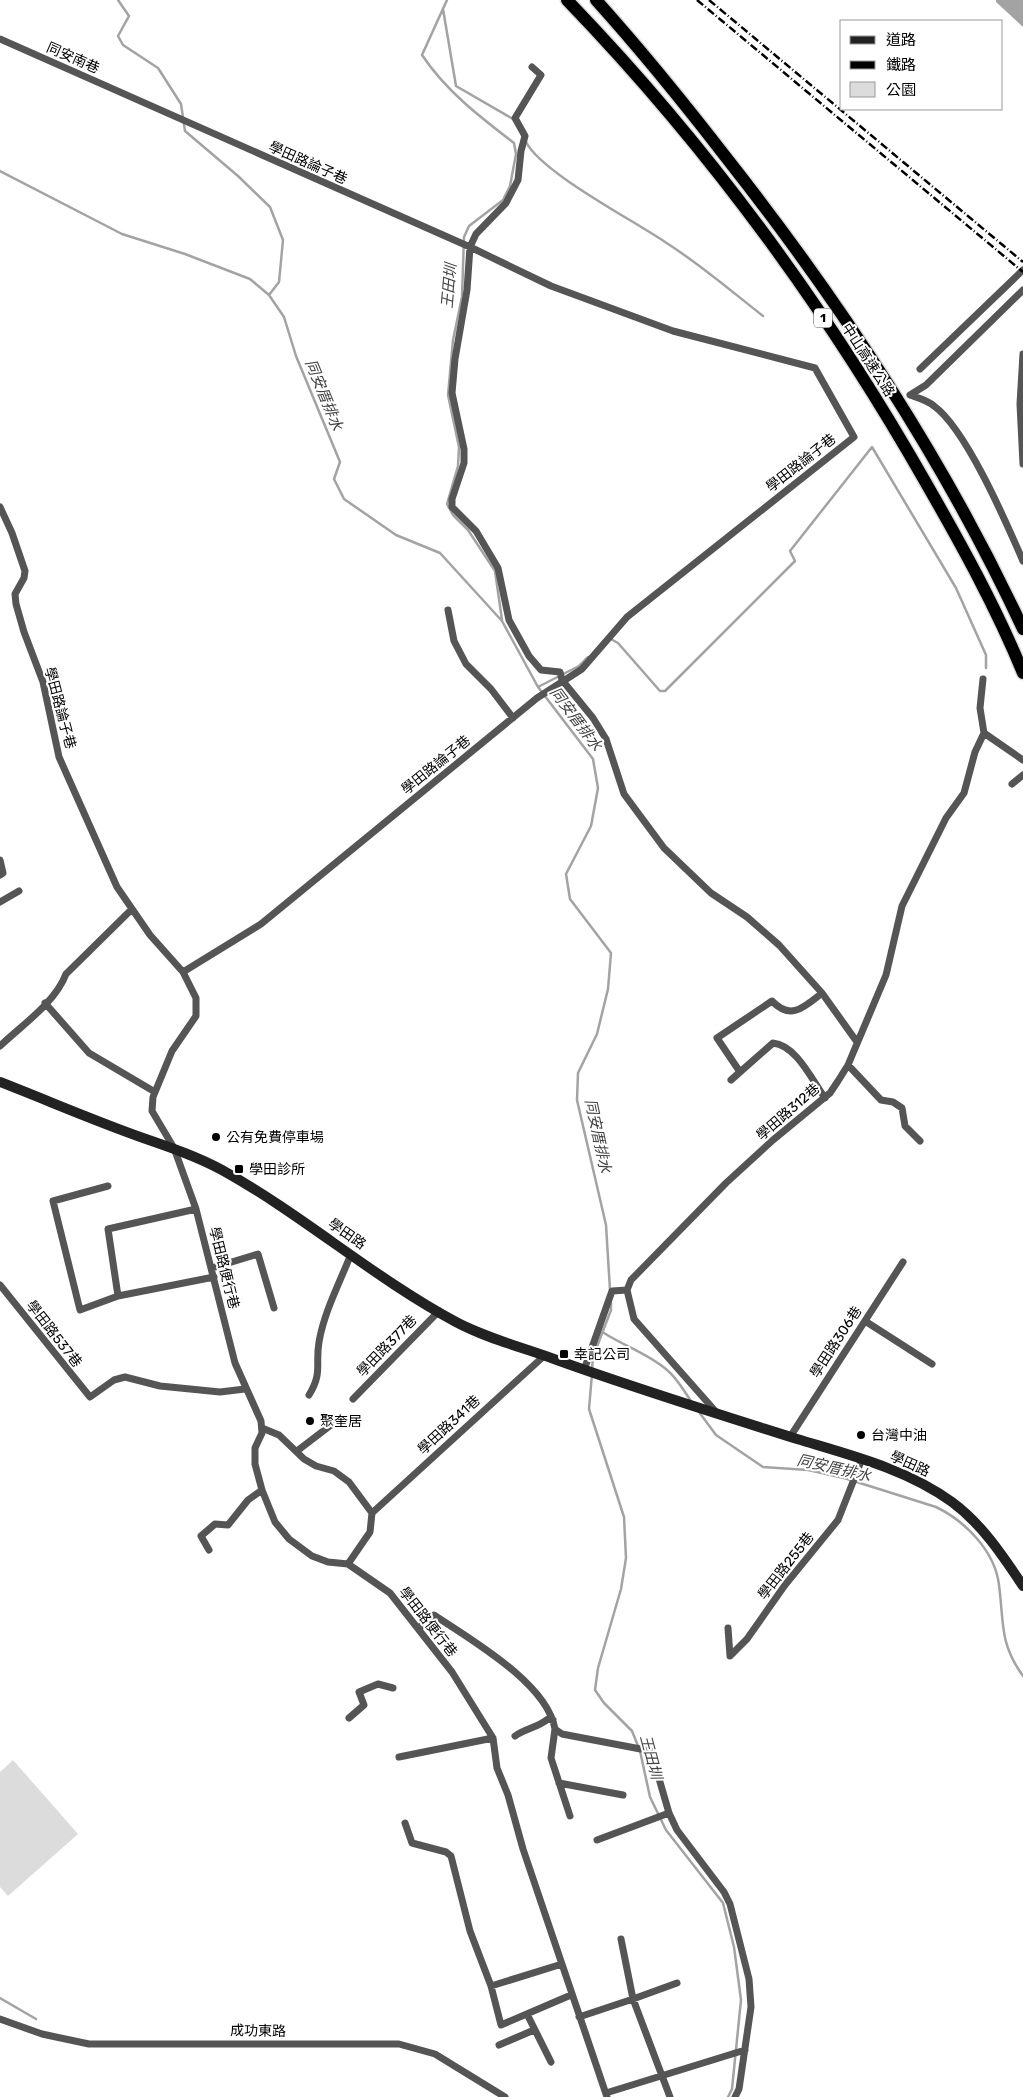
<svg xmlns="http://www.w3.org/2000/svg" width="1023" height="2097" font-family="Rubik,'Noto Sans TC',sans-serif">
	<rect width="100%" height="100%" fill="#fff"/>
	<!-- green -->
	<path fill="#dcdcdc" d="M 13,1760 L 78,1834 L 8,1896 L 0,1887 L 0,1772 Z"/>
	<!-- water -->
	<path fill="#a3a3a3" d="M 996,0 L 1023,0 L 1023,27 L 996,2 Z"/>
	<g fill="none" stroke-linecap="round" stroke-linejoin="round">
		<!-- stream -->
		<path stroke="#a3a3a3" stroke-width="2.5" d="M 118,0 L 129,16 L 118,36 L 123,45 L 158,68 L 181,104 L 185,131 L 238,176 L 270,207 L 283,240 L 279,282 L 269,295
			M 447,0 L 422,55 C 446,91 480,117 514,143 L 516,154 L 510,186 L 503,200 L 469,226 L 464,237 L 462,297 L 453,340 L 448,395 L 459,447 L 458,466 L 447,504 L 453,515 L 468,530 L 495,571 L 502,620
			M 443,9 L 456,86 L 513,119
			M 526,142 C 542,173 633,220 665,242 C 700,264 731,291 763,316
			M 0,171 L 122,234 L 185,254 L 250,279 L 269,295 L 284,317 L 296,356 L 340,462 L 334,479 L 344,499 L 396,535 L 440,553 L 502,621 L 538,687 L 593,759 L 598,788 L 591,826 L 566,874 L 570,899 L 611,953 L 608,989 L 597,1034 L 578,1073 L 577,1100 L 606,1225 L 610,1290
			M 609,638 L 618,643 L 660,691 L 665,691 L 795,561 L 790,551 L 872,447 L 956,588 L 986,655 L 986,668
			M 538,687 L 579,666 L 588,657
			M 604,1333 C 624,1346 649,1354 667,1370 C 677,1378 684,1391 691,1401
			M 592,1369 L 593,1357 L 611,1310 L 611,1303
			M 592,1374 L 589,1409 L 624,1517 L 626,1558 L 621,1589 L 598,1668 L 595,1690 L 604,1703 L 632,1731 L 638,1746
			M 699,1412 L 716,1435 L 763,1467 L 808,1470 L 844,1478 L 936,1507 C 965,1521 995,1551 999,1585 C 1004,1622 999,1643 1023,1676
			M 640,1751 L 650,1797 L 666,1830 L 723,1903 L 734,1947 L 741,2000 L 732,2089 L 728,2097
			M 0,1998 L 36,2019"/>
		<!-- highway casing -->
		<g stroke="#dbdbdb" stroke-width="15">
			<path id="highway" d="M 567,0 C 706,144 827,309 926,483 C 961,544 996,607 1023,673
				M 596,0 C 641,50 684,103 725,156 C 841,303 944,459 1023,629"/>
		</g>
		<!-- street -->
		<path stroke="#555" stroke-width="7" d="M 0,39 L 470,247 L 551,286 L 673,331 L 815,368 L 854,437 L 627,617 L 582,669 L 537,698 L 261,924 L 183,972
			M 532,67 L 541,75 L 515,118 L 525,136 L 521,151 L 518,180 L 506,203 L 476,234 L 470,247 L 467,290 L 455,359 L 452,393 L 464,449 L 464,463 L 452,499 L 452,507 L 476,531 L 498,568 L 509,620 L 529,656 L 541,670 L 560,672 L 562,680 L 593,718 L 606,739 L 624,794 L 664,848 L 711,893 L 747,917 L 779,945 L 822,993
			M 1023,354 L 1020,404 L 1023,464
			M 920,369 L 1023,270
			M 910,395 C 918,398 927,400 934,406 C 966,429 1006,522 1023,561
			M 910,395 L 926,385 L 1023,290
			M 0,507 L 12,533 L 25,571 L 24,578 L 15,594 L 16,604 L 24,632 L 43,682 L 59,757 L 117,887 L 150,935 L 183,972 L 196,998 L 196,1016 L 172,1051 L 153,1097 L 152,1111 L 174,1148 L 196,1209 L 235,1363 L 261,1421 L 262,1433 L 255,1448 L 255,1464 L 262,1490 L 275,1522 L 289,1539 L 312,1556 L 328,1562 L 348,1564 L 390,1593 L 452,1672 L 493,1738 L 497,1768 L 508,1795 L 523,1849 L 607,2097
			M 448,610 L 454,641 L 466,664 L 491,689 L 513,718
			M 983,679 L 980,708 L 984,733
			M 1012,784 L 1023,775
			M 0,860 L 3,873 L 0,875
			M 0,902 L 19,891
			M 45,1003 L 89,1053 L 155,1092
			M 0,1046 C 22,1025 55,1003 66,974 L 132,909
			M 848,1065 L 881,1100 L 893,1102 L 902,1108 L 905,1126 L 920,1141
			M 740,1072 L 717,1038 L 772,1001 C 791,1021 804,1007 822,993 L 857,1042
			M 731,1080 L 773,1043 C 796,1045 812,1080 825,1098
			M 108,1186 L 53,1201 L 80,1310 L 118,1296 L 214,1277
			M 212,1268 L 258,1254 L 274,1308
			M 0,1285 L 90,1397 L 114,1380 L 125,1377 L 160,1386 L 220,1392 L 245,1389
			M 118,1296 L 108,1229 L 196,1209
			M 865,1321 L 932,1364
			M 584,1370 L 612,1291 L 627,1290
			M 309,1395 C 323,1372 315,1365 319,1342 C 324,1312 340,1282 351,1254
			M 353,1399 L 439,1311
			M 717,1413 L 634,1319 L 627,1290 L 631,1280 L 726,1183 L 773,1140 L 830,1093 L 838,1081 L 848,1065 L 886,975 L 902,906 L 946,818 L 964,793 L 975,752 L 984,733 L 1023,760
			M 262,1428 L 279,1435 L 304,1459 L 316,1466 L 334,1471 L 349,1482 L 372,1513
			M 790,1437 L 903,1262
			M 297,1451 L 331,1425
			M 209,1550 L 201,1536 L 215,1524 L 228,1525 L 248,1500 L 262,1490
			M 348,1564 L 370,1532 L 372,1513 L 544,1356
			M 419,1628 L 434,1615 C 471,1640 547,1683 555,1729 L 562,1734 L 651,1751 L 669,1813 L 677,1830 L 724,1892 L 730,1904 L 749,1979 L 751,2007 L 739,2089 L 735,2097
			M 728,1628 L 730,1656 L 747,1639 L 785,1585 L 838,1520 L 862,1459
			M 349,1718 L 364,1705 L 359,1692 L 378,1684 L 393,1688
			M 555,1729 L 551,1758 L 570,1816
			M 515,1736 C 526,1728 537,1728 548,1719 L 553,1720
			M 399,1757 L 493,1738
			M 559,1783 L 623,1795
			M 405,1823 L 412,1843 L 446,1852 L 451,1856 L 470,1931 L 491,1986 L 562,1964
			M 597,1840 L 669,1813
			M 621,1939 L 633,1999 L 677,1983
			M 491,1986 L 501,2025 L 571,1995
			M 527,2014 L 551,2062
			M 579,2017 L 633,1999 L 670,2097
			M 0,2019 L 42,2034 L 89,2044 L 399,2044 L 435,2054 L 505,2097
			M 499,2045 L 534,2030
			M 606,2093 L 745,2050"/>
		<!-- secondary -->
		<path stroke="#222" stroke-width="10" d="M 0,1082 C 49,1101 97,1122 146,1139 C 172,1148 198,1157 222,1170 C 303,1215 374,1278 456,1322 C 486,1338 521,1347 554,1359 C 634,1388 715,1413 797,1439 C 850,1455 907,1469 952,1502 C 982,1524 1003,1556 1023,1586"/>
		<!-- highway -->
		<use href="#highway" stroke="#000" stroke-width="12"/>
		<!-- rail -->
		<path stroke="#000" stroke-width="2.5" stroke-dasharray="8 2.5 1 2.5" stroke-linecap="butt" d="M 697,0 L 1023,272
			M 709,0 L 1023,262"/>
	</g>
	<!-- markers -->
	<g fill="#000" stroke="#fff" stroke-width="2">
		<circle cx="216" cy="1137" r="5"/>
		<rect x="234" y="1164" width="10" height="10" rx="2.5"/>
		<rect x="559" y="1349" width="10" height="10" rx="2.5"/>
		<circle cx="310" cy="1421" r="5"/>
		<circle cx="861" cy="1435" r="5"/>
	</g>
	<g text-anchor="middle" dominant-baseline="central" stroke-width="4" stroke-linejoin="round" paint-order="stroke">
		<!-- shield labels -->
		<rect fill="#fff" stroke="#4c4c4c" stroke-width="1" x="814" y="308.5" width="18" height="19" rx="4"/>
		<g font-size="12" font-weight="bold" fill="#000">
			<text x="823" y="318">1</text>
		</g>
		<!-- street labels -->
		<g font-size="14" fill="#000" stroke="#fff">
			<text transform="translate(73 58) rotate(24)">同安南巷</text>
			<text transform="translate(308 163) rotate(24)">學田路論子巷</text>
			<text transform="translate(868 360) rotate(57)">中山高速公路</text>
			<text transform="translate(801 463) rotate(-38)">學田路論子巷</text>
			<text transform="translate(60 708) rotate(75)">學田路論子巷</text>
			<text transform="translate(436 765) rotate(-39)">學田路論子巷</text>
			<text transform="translate(788 1112) rotate(-41)">學田路312巷</text>
			<text transform="translate(347 1234) rotate(35)">學田路</text>
			<text transform="translate(224 1268) rotate(76)">學田路便行巷</text>
			<text transform="translate(54 1334) rotate(52)">學田路537巷</text>
			<text transform="translate(836 1342) rotate(-57)">學田路306巷</text>
			<text transform="translate(387 1346) rotate(-46)">學田路377巷</text>
			<text transform="translate(449 1425) rotate(-43)">學田路341巷</text>
			<text transform="translate(910 1464) rotate(24)">學田路</text>
			<text transform="translate(786 1566) rotate(-52)">學田路255巷</text>
			<text transform="translate(428 1622) rotate(52)">學田路便行巷</text>
			<text transform="translate(258 2031) rotate(1)">成功東路</text>
		</g>
		<!-- poi labels -->
		<g font-size="14" fill="#000" stroke="#fff" text-anchor="start">
			<text x="226" y="1137">公有免費停車場</text>
			<text x="249" y="1169">學田診所</text>
			<text x="574" y="1354">幸記公司</text>
			<text x="320" y="1421">聚奎居</text>
			<text x="871" y="1435">台灣中油</text>
		</g>
		<!-- water labels -->
		<g font-size="15" font-style="italic" fill="#444" stroke="#fff">
			<text transform="translate(449 286) rotate(-85)">王田圳</text>
			<text transform="translate(324 395) rotate(68)">同安厝排水</text>
			<text transform="translate(576 719) rotate(53)">同安厝排水</text>
			<text transform="translate(598 1136) rotate(78)">同安厝排水</text>
			<text transform="translate(834 1468) rotate(13)">同安厝排水</text>
			<text transform="translate(651 1757) rotate(75)">王田圳</text>
		</g>
	</g>
	<!-- legend -->
	<rect x="840" y="20" width="162" height="90" fill="#ffffff" stroke="#999999"/>
	<rect x="850" y="36" width="25" height="8" fill="#222222" stroke="#999999"/>
	<text x="886" y="45" font-size="15" fill="#000000">道路</text>
	<rect x="850" y="61" width="25" height="8" fill="#000000" stroke="#999999"/>
	<text x="886" y="70" font-size="15" fill="#000000">鐵路</text>
	<rect x="850" y="82" width="25" height="15" fill="#dcdcdc" stroke="#999999"/>
	<text x="886" y="95" font-size="15" fill="#000000">公園</text>
</svg>
